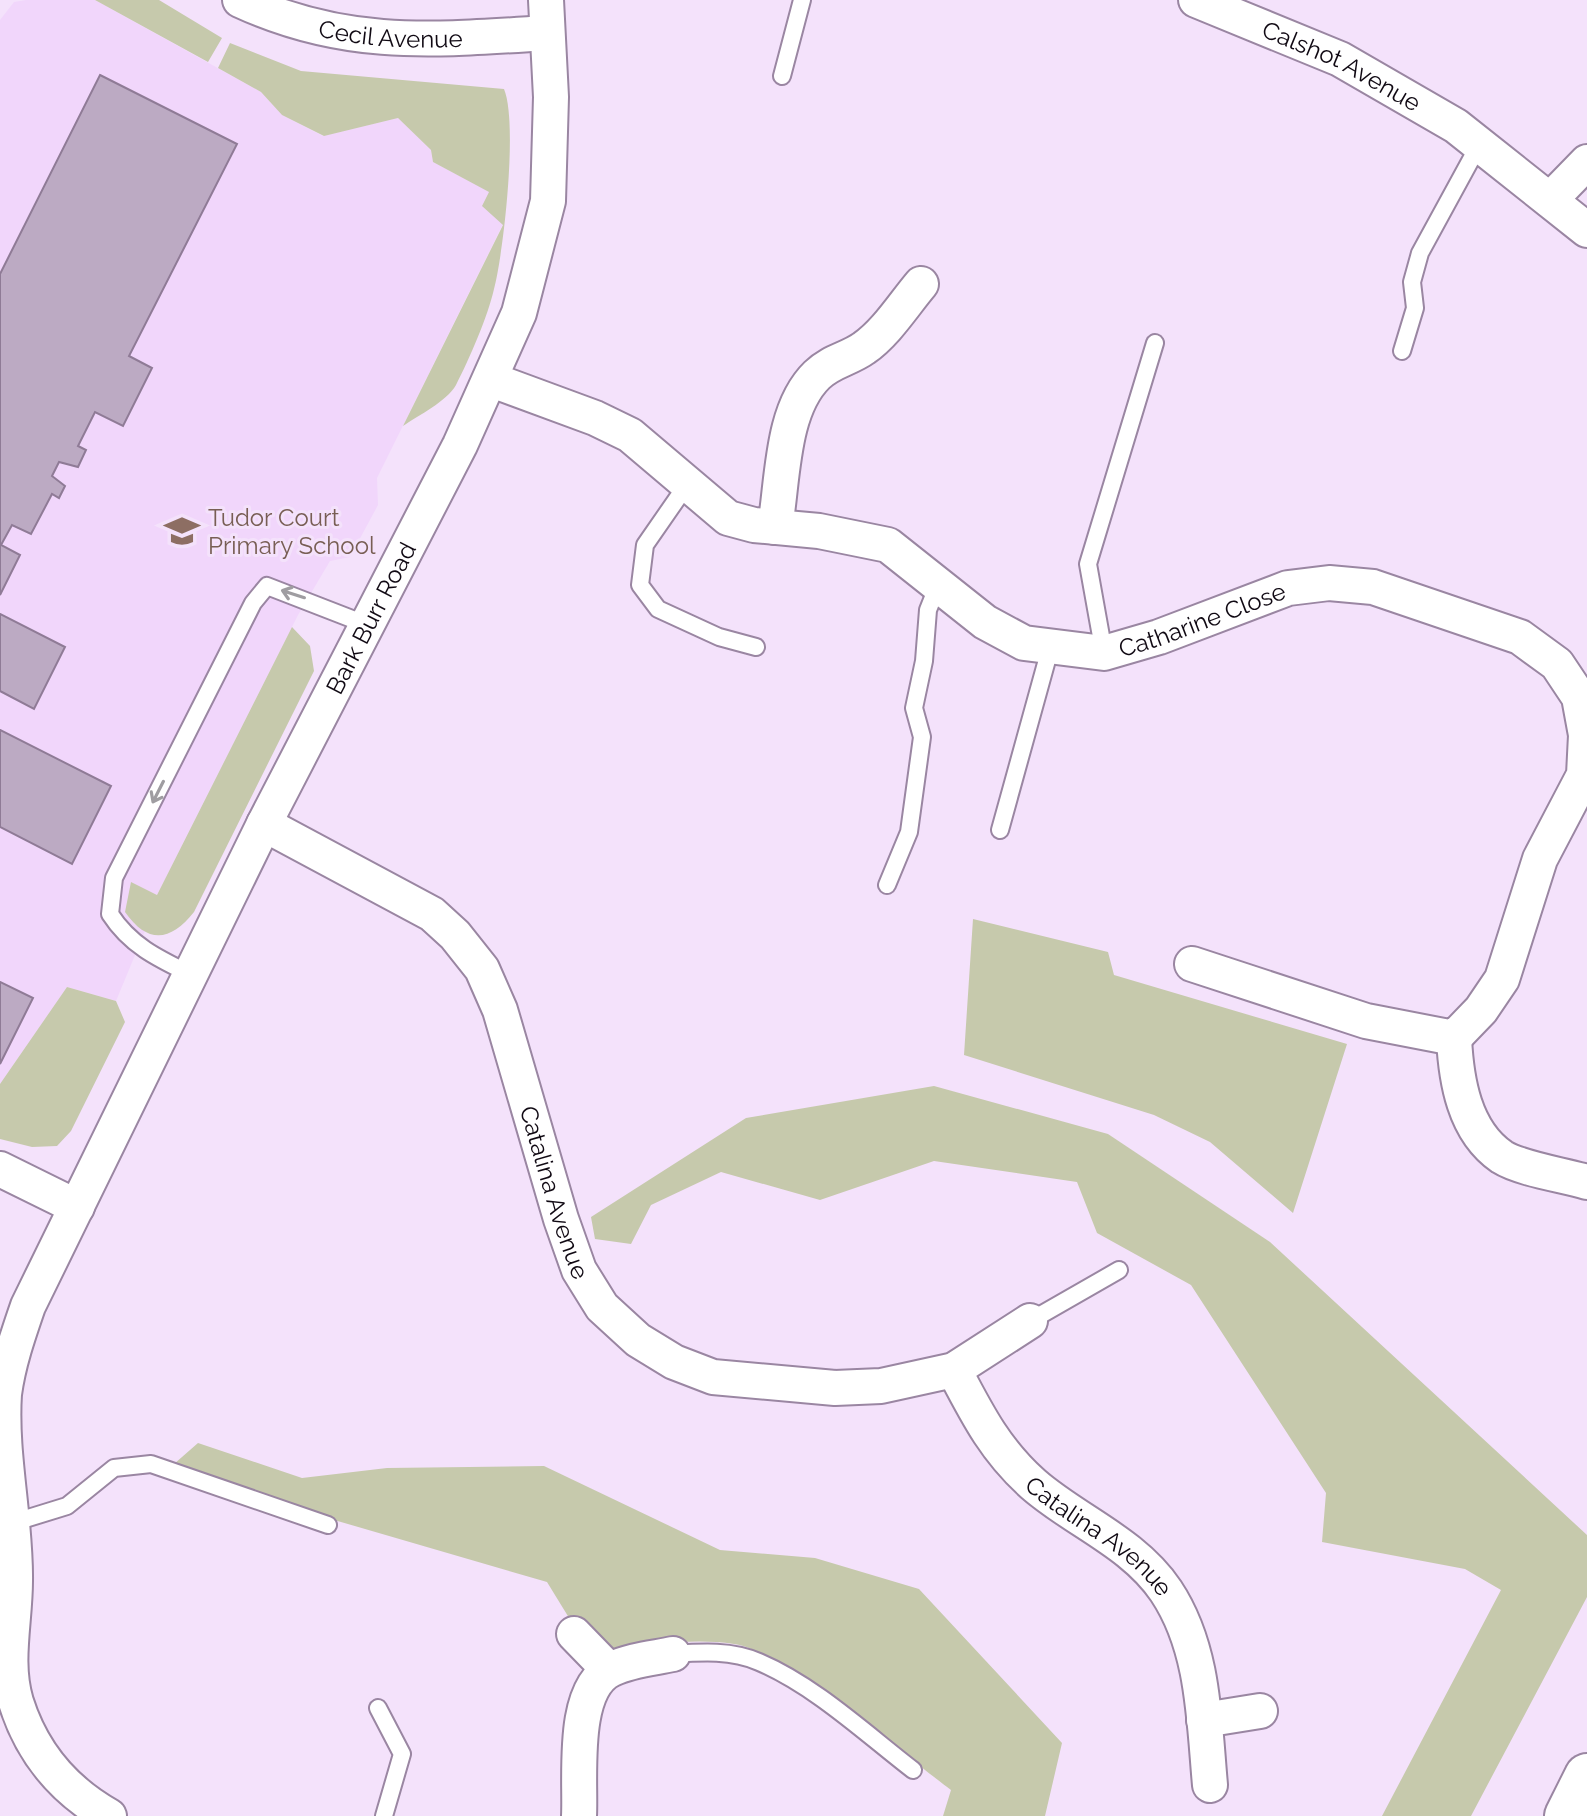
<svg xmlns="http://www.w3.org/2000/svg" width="1587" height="1816" font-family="Raleway,sans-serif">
	<rect width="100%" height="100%" fill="#f4e2fb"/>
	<!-- built -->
	<path fill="#f1d6fb" d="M 26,0 L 95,0 L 261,92 L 282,115 L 323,136 L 398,118 L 431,150 L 433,162 L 490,192 L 503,224 L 377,478 L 378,505 L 350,557 L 330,561 L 298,615 L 157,895 L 131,883 L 134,924 L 145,931 L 116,1001 L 67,987 L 0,1084 L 0,20 L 14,2 Z"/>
	<!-- green -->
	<path fill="#c6c9ac" d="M 95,0 L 159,0 L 222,38 L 208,62 Z
		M 230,43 L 301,71 L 504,89 C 518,122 504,251 494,289 C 488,316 469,360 456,385 C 446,402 419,415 403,426 L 503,225 L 482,206 L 489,192 L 433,162 L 431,150 L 398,118 L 324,136 L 282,115 L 261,92 L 218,68 Z
		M 292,627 L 310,646 L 314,671 L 194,912 C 171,941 148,945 125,912 L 131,882 L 157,895 Z
		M 973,919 L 1108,952 L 1114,975 L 1347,1044 L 1293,1213 L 1210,1142 L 1154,1115 L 964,1055 Z
		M 67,987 L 116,1001 L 125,1022 L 71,1131 L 57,1146 L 32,1147 L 0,1139 L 0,1084 Z
		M 934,1086 L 1108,1134 L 1270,1242 L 1587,1535 L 1587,1597 L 1471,1816 L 1382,1816 L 1501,1590 L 1465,1569 L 1322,1542 L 1326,1493 L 1191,1285 L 1097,1233 L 1077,1182 L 934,1161 L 820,1200 L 721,1172 L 651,1205 L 631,1244 L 595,1239 L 591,1217 L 746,1118 Z
		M 198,1443 L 302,1478 L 387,1468 L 544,1466 L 720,1550 L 815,1558 L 919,1589 L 1062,1743 L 1045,1816 L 943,1816 L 951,1790 C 905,1756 783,1650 734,1644 C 693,1638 653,1644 613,1652 L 574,1626 L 547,1582 L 166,1471 Z"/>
	<!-- building -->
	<path fill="#bcaac3" stroke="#8f7b96" stroke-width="2" d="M 100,75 L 237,144 L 129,356 L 152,368 L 123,426 L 95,412 L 78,446 L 86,450 L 78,467 L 59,462 L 52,476 L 65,486 L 59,498 L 52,494 L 31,534 L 12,525 L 1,545 L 20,555 L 0,595 L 0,274 Z
		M 0,614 L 65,647 L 34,709 L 0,691 Z
		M 0,730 L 111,786 L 72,864 L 0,827 Z
		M 0,982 L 33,998 L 0,1064 Z"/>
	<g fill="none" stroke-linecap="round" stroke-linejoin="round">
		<!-- service casing -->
		<g stroke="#9a86a2" stroke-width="20">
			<path id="service" d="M 782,76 L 802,0
				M 1402,351 L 1415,308 L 1412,282 L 1420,253 L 1480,143
				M 688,483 L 645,545 L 640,585 L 658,609 L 719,637 L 756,647
				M 1104,653 L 1088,564 L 1155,343
				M 1000,830 L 1050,649
				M 887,885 L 909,832 L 922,737 L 914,708 L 924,661 L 928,610 L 938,585
				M 190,974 C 157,958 130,945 110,914 L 114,878 L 253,603 L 267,586 L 365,624
				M 1030,1321 L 1119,1270
				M 12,1523 L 67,1506 L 114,1468 L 151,1464 L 328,1525
				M 673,1654 C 702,1652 732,1650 759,1662 C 815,1686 865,1733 913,1770
				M 378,1708 L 402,1754 L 384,1816"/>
		</g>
		<!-- minor casing -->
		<g stroke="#9a86a2" stroke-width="38">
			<g id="minor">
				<path id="s1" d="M 240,0 C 346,49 434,40 547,33"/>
				<path id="s2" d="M 1196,0 L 1340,59 L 1456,126 L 1587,230"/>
				<path d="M 1550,200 L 1587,162"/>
				<path id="s3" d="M 492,380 L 595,418 L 630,435 L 728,518 L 754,525 L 819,531 L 888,545 L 985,622 L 1024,643 L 1104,653 L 1159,637 L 1288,588 L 1329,583 L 1373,587 L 1520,637 L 1557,664 L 1579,697 L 1586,735 L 1584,775 L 1540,859 L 1502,979 L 1481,1010 L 1454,1038 L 1366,1021 L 1192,964"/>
				<path d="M 775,527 C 783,480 781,410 817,375 C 831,361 849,359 864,348 C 886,333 904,304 921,284"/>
				<path id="s4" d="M 264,824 L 432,914 L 455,935 L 482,969 L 500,1010 L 561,1219 L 579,1270 L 602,1307 L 638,1340 L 674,1362 L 713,1377 L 835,1388 L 881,1386 L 954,1370 L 1030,1321"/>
				<path d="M 1454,1038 C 1456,1080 1464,1131 1502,1157 C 1521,1169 1564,1175 1587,1182"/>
				<path d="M 0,1169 L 77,1207"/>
				<path id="s5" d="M 954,1370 C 977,1414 995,1450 1033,1484 C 1075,1521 1133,1542 1166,1591 C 1204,1648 1204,1719 1210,1785"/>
				<path d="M 574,1634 L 609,1670"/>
				<path d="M 1204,1720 L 1260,1711"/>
				<path id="s6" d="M 109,1816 C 63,1790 32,1753 16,1702 C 4,1662 15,1622 15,1581 C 16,1519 0,1456 4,1394 C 8,1364 18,1335 28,1306 L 264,824 L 460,445 L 519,313 L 548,201 L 551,97 L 546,0"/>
				<path d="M 579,1816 C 581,1779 570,1688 612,1669 C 630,1660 654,1658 673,1654"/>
			</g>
		</g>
		<!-- primary casing -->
		<g stroke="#9a86a2" stroke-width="48">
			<path id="primary" d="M 1567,1816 L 1587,1776"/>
		</g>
		<!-- service -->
		<use href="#service" stroke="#fff" stroke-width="16"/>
		<!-- minor -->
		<use href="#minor" stroke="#fff" stroke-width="34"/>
		<!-- primary -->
		<use href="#primary" stroke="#fff" stroke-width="44"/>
	</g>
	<!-- one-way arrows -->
	<defs><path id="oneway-shaft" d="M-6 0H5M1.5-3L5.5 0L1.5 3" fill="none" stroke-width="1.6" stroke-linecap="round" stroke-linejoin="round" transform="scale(2)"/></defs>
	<g stroke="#9f9da1">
		<use href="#oneway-shaft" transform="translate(293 594) rotate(-162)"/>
		<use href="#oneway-shaft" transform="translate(158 792) rotate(117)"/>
	</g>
	<!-- icons -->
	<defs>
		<g id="school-bare" transform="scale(2.76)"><path d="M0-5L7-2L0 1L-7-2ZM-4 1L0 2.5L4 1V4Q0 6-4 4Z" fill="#8d6e63" stroke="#f4e2fb" stroke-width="2.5" paint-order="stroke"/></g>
	</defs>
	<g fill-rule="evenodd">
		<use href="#school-bare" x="182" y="531"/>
	</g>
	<g text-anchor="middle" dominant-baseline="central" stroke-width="6" stroke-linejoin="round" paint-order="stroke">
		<!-- street labels -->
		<g font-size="24" fill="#100913" stroke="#f4e2fb">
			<text stroke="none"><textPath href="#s1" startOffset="156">Cecil Avenue</textPath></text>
			<text stroke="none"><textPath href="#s2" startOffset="160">Calshot Avenue</textPath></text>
			<text stroke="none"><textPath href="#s6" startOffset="1320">Bark Burr Road</textPath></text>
			<text stroke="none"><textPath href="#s3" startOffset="792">Catharine Close</textPath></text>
			<text stroke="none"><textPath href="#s4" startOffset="500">Catalina Avenue</textPath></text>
			<text stroke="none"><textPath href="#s5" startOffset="224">Catalina Avenue</textPath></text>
		</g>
		<!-- education labels -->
		<g font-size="24" fill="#785e54" stroke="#f4e2fb" text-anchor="start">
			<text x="208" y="517">Tudor Court<tspan x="208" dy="28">Primary School</tspan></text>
		</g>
	</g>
</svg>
